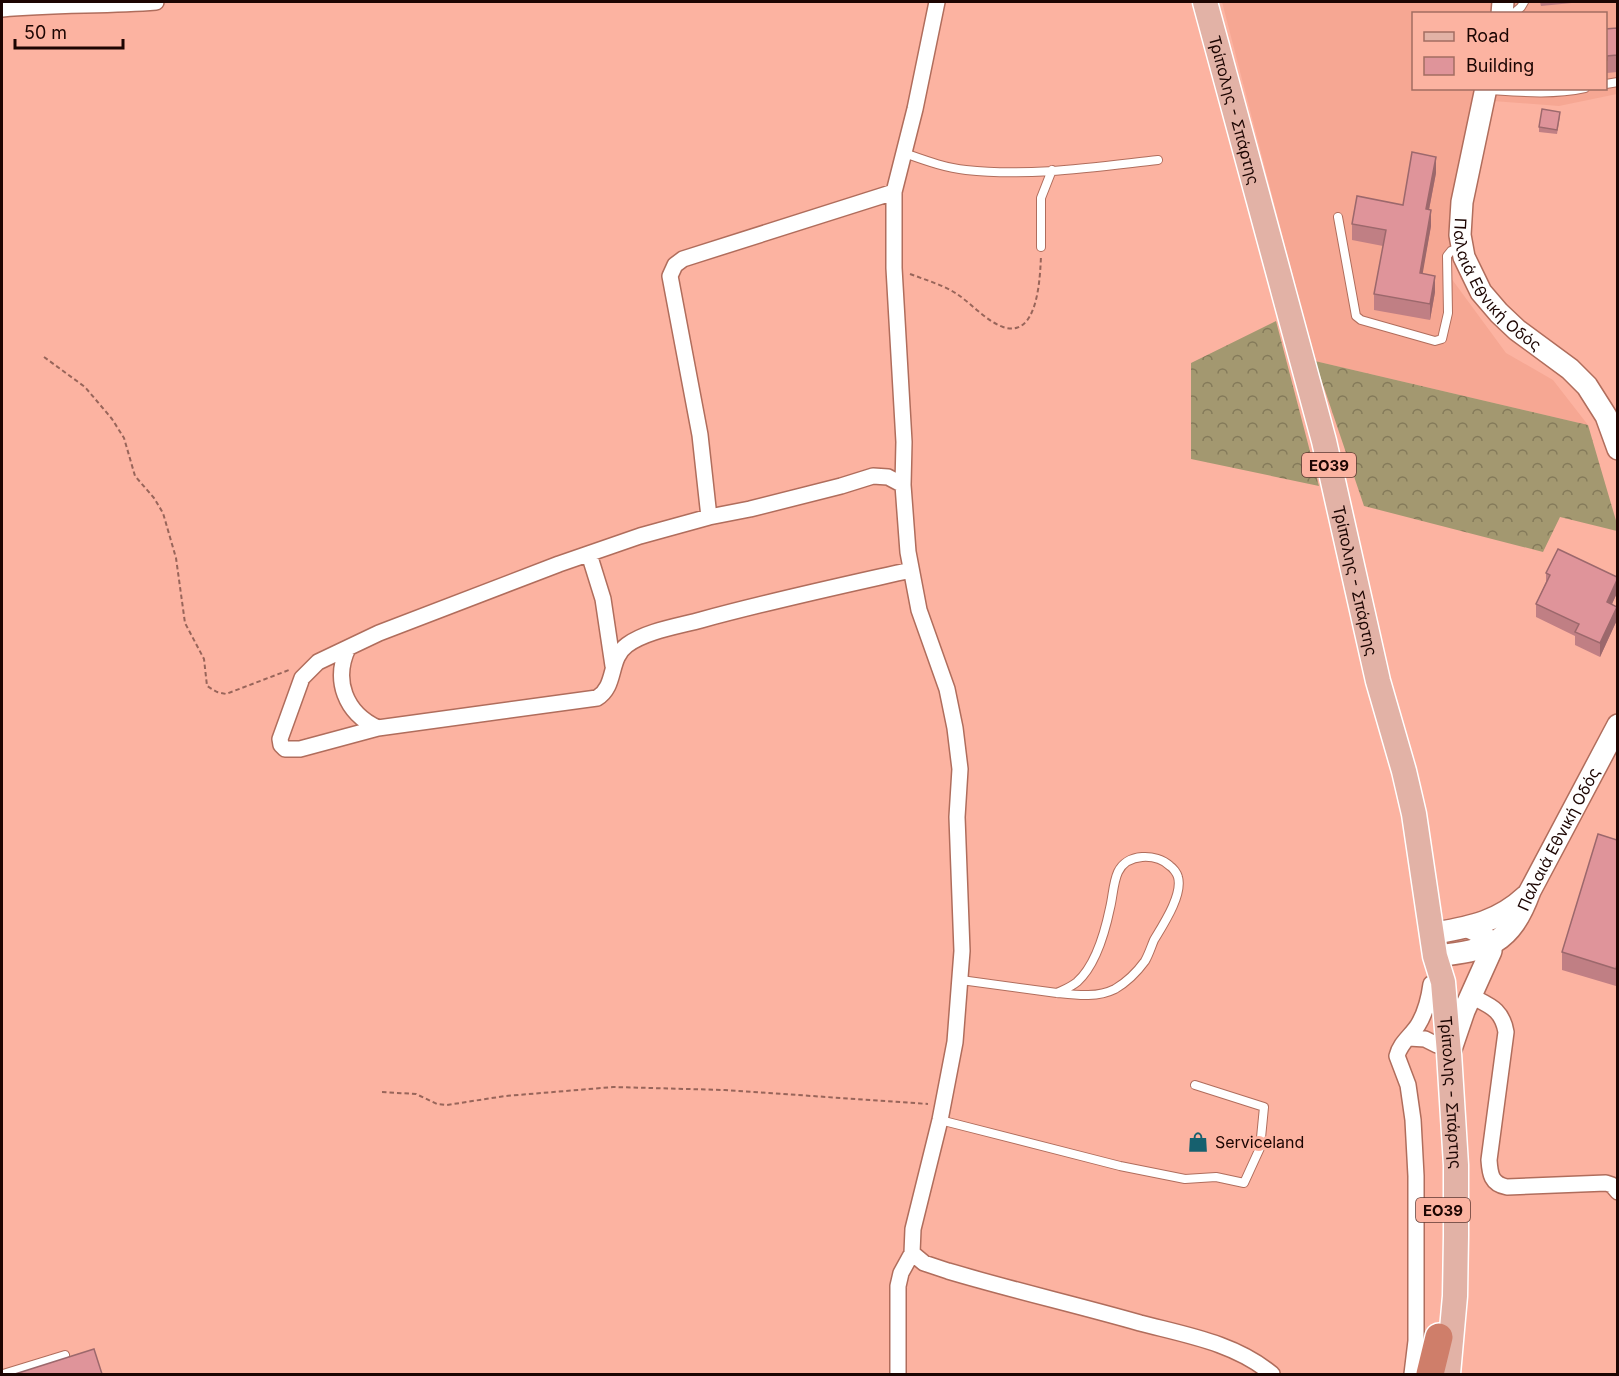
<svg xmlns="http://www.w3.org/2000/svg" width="1619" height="1376" font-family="Inter,sans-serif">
	<defs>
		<pattern id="forest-crowns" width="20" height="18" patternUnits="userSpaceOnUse" patternTransform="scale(1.5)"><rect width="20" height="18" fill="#a39870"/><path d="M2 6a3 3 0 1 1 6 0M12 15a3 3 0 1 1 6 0" fill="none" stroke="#847a5a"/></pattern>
	</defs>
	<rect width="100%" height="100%" fill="#fcb3a1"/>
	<!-- built -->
	<path fill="#f6a793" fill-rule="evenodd" d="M 1222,2 L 1617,2 L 1617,94 L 1559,106 L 1493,101 L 1452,192 L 1451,278 L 1506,353 L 1553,380 L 1588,425 L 1315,361 ZM 1414,14 L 1606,14 L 1606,88 L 1414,88 Z"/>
	<!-- forest -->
	<path fill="url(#forest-crowns)" d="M 1276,321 L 1319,486 L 1191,459 L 1191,363 Z
		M 1315,361 L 1588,425 L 1617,524 L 1617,531 L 1560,517 L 1543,552 L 1364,506 Z"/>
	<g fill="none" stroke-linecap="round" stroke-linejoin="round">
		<!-- lane casing -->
		<g stroke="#b06d5c" stroke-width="10">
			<path id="lane" d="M 1513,14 L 1521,7 L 1524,2
				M 1606,84 L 1618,82
				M 1488,90 C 1521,92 1552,95 1585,88
				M 904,153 C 924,160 945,168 966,170 C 1029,177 1095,167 1158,160
				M 1338,217 L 1356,316 L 1361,320 L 1435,341 L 1442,339 L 1448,313 L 1447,256 L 1451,251 L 1461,247
				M 1041,247 L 1041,198 L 1052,170
				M 961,980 L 1057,993 C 1076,995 1097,998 1115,989 C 1127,982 1137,972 1145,961 C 1149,954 1151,947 1154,940 C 1163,925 1183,895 1178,877 C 1177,873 1173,868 1170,866 C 1156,853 1127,853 1118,872 C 1113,883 1113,896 1110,908 C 1105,932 1096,965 1077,982 C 1071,987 1063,990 1057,993
				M 940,1120 L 1120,1166 L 1185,1179 L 1216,1177 L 1244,1183 L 1260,1148 L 1264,1107 L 1195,1085
				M 3,1374 L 65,1355"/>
		</g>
		<!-- street casing -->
		<g stroke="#b06d5c" stroke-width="18">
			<path id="street" d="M 2,9 C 53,4 104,6 156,2
				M 903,485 L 888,477 L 873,476 L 841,486 L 750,509 L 709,517 L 640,536 L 559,564 L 379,633 L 318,662 L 302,678 L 280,739 L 281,745 L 285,749 L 300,749 L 378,728 L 597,698 C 617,686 608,659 627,645 C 646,631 679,626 701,620 C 770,601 840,586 911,570
				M 709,517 L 700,435 L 670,276 L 675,265 L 683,259 L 894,192
				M 589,554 L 603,599 L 613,666
				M 348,648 C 333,680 345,713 378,728
				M 1471,996 C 1490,1006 1502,1009 1506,1032 L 1489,1160 C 1490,1174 1491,1184 1507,1187 L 1606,1183 L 1612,1185 L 1618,1192
				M 1409,1038 L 1425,1039 L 1437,1045
				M 912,1253 L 924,1263 L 948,1271 C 1012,1290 1077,1305 1140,1323 C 1186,1335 1235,1343 1272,1374
				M 898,1374 L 898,1286 L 901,1273 L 912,1253 L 913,1229 L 940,1120 L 955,1042 L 962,951 L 957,817 L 960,769 L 955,728 L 947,689 L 919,610 L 908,552 L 903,485 L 904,442 L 894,268 L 894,192 L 915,109 L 937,2
				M 1412,1374 L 1416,1341 L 1416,1176 L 1413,1120 L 1408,1085 L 1397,1056 C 1400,1043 1411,1036 1418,1025 C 1426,1012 1429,999 1431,984"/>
		</g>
		<!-- secondary casing -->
		<g stroke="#b06d5c" stroke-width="24">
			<g id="secondary">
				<path d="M 1502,14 L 1503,2"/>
				<path id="s1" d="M 1486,88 L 1462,202 L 1460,235 L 1464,257 L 1481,292 L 1499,313 L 1517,330 L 1570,369 L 1587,386 L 1606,416 L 1618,449"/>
				<path d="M 1431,934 C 1469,927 1497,923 1526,896"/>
				<path id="s2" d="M 1435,956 C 1489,950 1510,945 1530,891 L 1618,725"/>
				<path d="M 1450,1052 L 1464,1011 L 1491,951 C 1489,937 1480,932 1468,927"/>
			</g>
		</g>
		<!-- primary casing -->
		<g stroke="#fff" stroke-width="27">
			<g id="primary">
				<path id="s3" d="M 1205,2 L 1324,441 L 1378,681 L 1404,771 L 1414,814 L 1435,956 L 1443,982 L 1449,1053 L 1456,1165 L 1456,1236 L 1455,1296 L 1448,1374"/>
			</g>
		</g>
		<!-- highway casing -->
		<g stroke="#fff" stroke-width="30">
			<path id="highway" d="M 1430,1374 L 1439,1337"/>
		</g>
		<!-- path -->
		<path stroke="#98655a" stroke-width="2" stroke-dasharray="4.5 3" stroke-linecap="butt" d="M 910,274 C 926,280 943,285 957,294 C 972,304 986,321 1003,327 C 1038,339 1040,278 1041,256
			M 44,357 L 85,387 L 112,419 L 124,438 L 135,476 L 154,498 L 163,513 L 176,558 L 185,623 L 204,659 L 207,686 L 217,692 L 226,694 L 289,670
			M 382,1092 L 416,1094 L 437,1104 L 447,1105 L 505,1096 L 613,1087 L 725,1090 L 928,1104"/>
		<!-- lane -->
		<use href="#lane" stroke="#fff" stroke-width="8"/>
		<!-- street -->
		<use href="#street" stroke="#fff" stroke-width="15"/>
		<!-- secondary -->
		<use href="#secondary" stroke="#fff" stroke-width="21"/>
		<!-- primary -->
		<use href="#primary" stroke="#e2b2a6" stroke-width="24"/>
		<!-- highway -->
		<use href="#highway" stroke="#cf7e6a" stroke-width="27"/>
	</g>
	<!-- wall -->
	<path fill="#c07f84" d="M 1540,2 L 1582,2 L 1541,6 Z
		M 1617,28 L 1617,72 L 1607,73 L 1607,77 L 1605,77 L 1605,29 Z
		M 1560,116 L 1557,134 L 1539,132 L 1539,127 Z
		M 1436,173 L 1429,210 L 1431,226 L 1422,274 L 1435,292 L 1430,320 L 1374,310 L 1374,294 L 1383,246 L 1352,240 L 1352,224 L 1403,205 Z
		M 1546,573 L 1617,593 L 1612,604 L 1617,620 L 1600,657 L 1575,645 L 1575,636 L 1536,617 L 1536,604 L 1546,582 Z
		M 1617,840 L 1616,986 L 1562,970 L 1562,952 Z"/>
	<!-- shaded-wall -->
	<path fill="#9c686c" d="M 1436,157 L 1436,173 L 1426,225 L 1426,209 Z
		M 1431,210 L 1431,226 L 1420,289 L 1420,273 Z
		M 1435,276 L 1435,292 L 1430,320 L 1430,304 Z
		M 1617,580 L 1617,593 L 1607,615 L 1607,602 Z
		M 1617,607 L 1617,620 L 1600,657 L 1600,643 Z
		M 1617,965 L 1617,982 L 1616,986 L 1616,969 Z"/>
	<!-- building -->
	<path fill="#df949a" stroke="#9c686c" stroke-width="1.5" d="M 1617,28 L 1617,55 L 1607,56 L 1607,60 L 1605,60 L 1605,29 Z
		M 1542,109 L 1560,112 L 1557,130 L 1539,127 Z
		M 1412,152 L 1436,157 L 1426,209 L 1431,210 L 1420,273 L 1435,276 L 1430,304 L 1374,294 L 1386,230 L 1352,224 L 1357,196 L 1403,205 Z
		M 1558,549 L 1617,577 L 1617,580 L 1607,602 L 1617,607 L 1600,643 L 1575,632 L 1579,624 L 1536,604 L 1550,575 L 1546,573 Z
		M 1598,834 L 1617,840 L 1617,965 L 1616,969 L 1562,952 Z
		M 94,1349 L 102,1374 L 15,1374 Z"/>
	<!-- icons -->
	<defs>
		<g id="shop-bare" transform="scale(1.62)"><path d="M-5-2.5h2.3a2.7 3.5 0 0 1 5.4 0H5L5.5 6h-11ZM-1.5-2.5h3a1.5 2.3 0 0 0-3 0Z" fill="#16606e" stroke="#fcb3a1" stroke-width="2.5" paint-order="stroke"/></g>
	</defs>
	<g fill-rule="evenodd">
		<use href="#shop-bare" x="1198" y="1142"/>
	</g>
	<g text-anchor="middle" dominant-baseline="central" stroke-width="6" stroke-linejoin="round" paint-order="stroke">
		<!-- shield labels -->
		<g fill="#fcb3a1" stroke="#5f3932" stroke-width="1.5">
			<rect x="1302" y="453" width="54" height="24" rx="4.5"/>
			<rect x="1416" y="1198" width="54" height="24" rx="4.5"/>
		</g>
		<g font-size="15" font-weight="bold" fill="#1c0502">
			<text x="1329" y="465">ΕΟ39</text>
			<text x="1443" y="1210">ΕΟ39</text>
		</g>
		<!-- street labels -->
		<g font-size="16" fill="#1c0502" stroke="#fcb3a1">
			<text stroke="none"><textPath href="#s3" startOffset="112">Τρίπολης - Σπάρτης</textPath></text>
			<text stroke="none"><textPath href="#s1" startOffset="212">Παλαιά Εθνική Οδός</textPath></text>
			<text stroke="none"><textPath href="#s3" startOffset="598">Τρίπολης - Σπάρτης</textPath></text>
			<text stroke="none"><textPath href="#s2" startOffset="184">Παλαιά Εθνική Οδός</textPath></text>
			<text stroke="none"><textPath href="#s3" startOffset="1120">Τρίπολης - Σπάρτης</textPath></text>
		</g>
		<!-- poi labels -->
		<g font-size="16" fill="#1c0502" stroke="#fcb3a1" text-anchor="start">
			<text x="1215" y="1142">Serviceland</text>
		</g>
	</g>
	<!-- border -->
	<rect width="1619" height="1376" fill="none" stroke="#1c0502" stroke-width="6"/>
	<!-- legend -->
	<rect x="1412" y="12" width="195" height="78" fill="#fcb3a1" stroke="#a26d61" stroke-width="1.5"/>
	<rect x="1424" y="32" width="30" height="9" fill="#e2b2a6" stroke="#a26d61" stroke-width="1.5"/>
	<text x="1466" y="42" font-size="18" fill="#1c0502">Road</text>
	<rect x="1424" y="57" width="30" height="18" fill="#df949a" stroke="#a26d61" stroke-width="1.5"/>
	<text x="1466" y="72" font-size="18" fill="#1c0502">Building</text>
	<!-- scale -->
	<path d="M15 39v9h108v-9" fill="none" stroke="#1c0502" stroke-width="3"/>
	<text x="24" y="39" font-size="18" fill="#1c0502" stroke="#fcb3a1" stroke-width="4.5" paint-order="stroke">50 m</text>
</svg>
